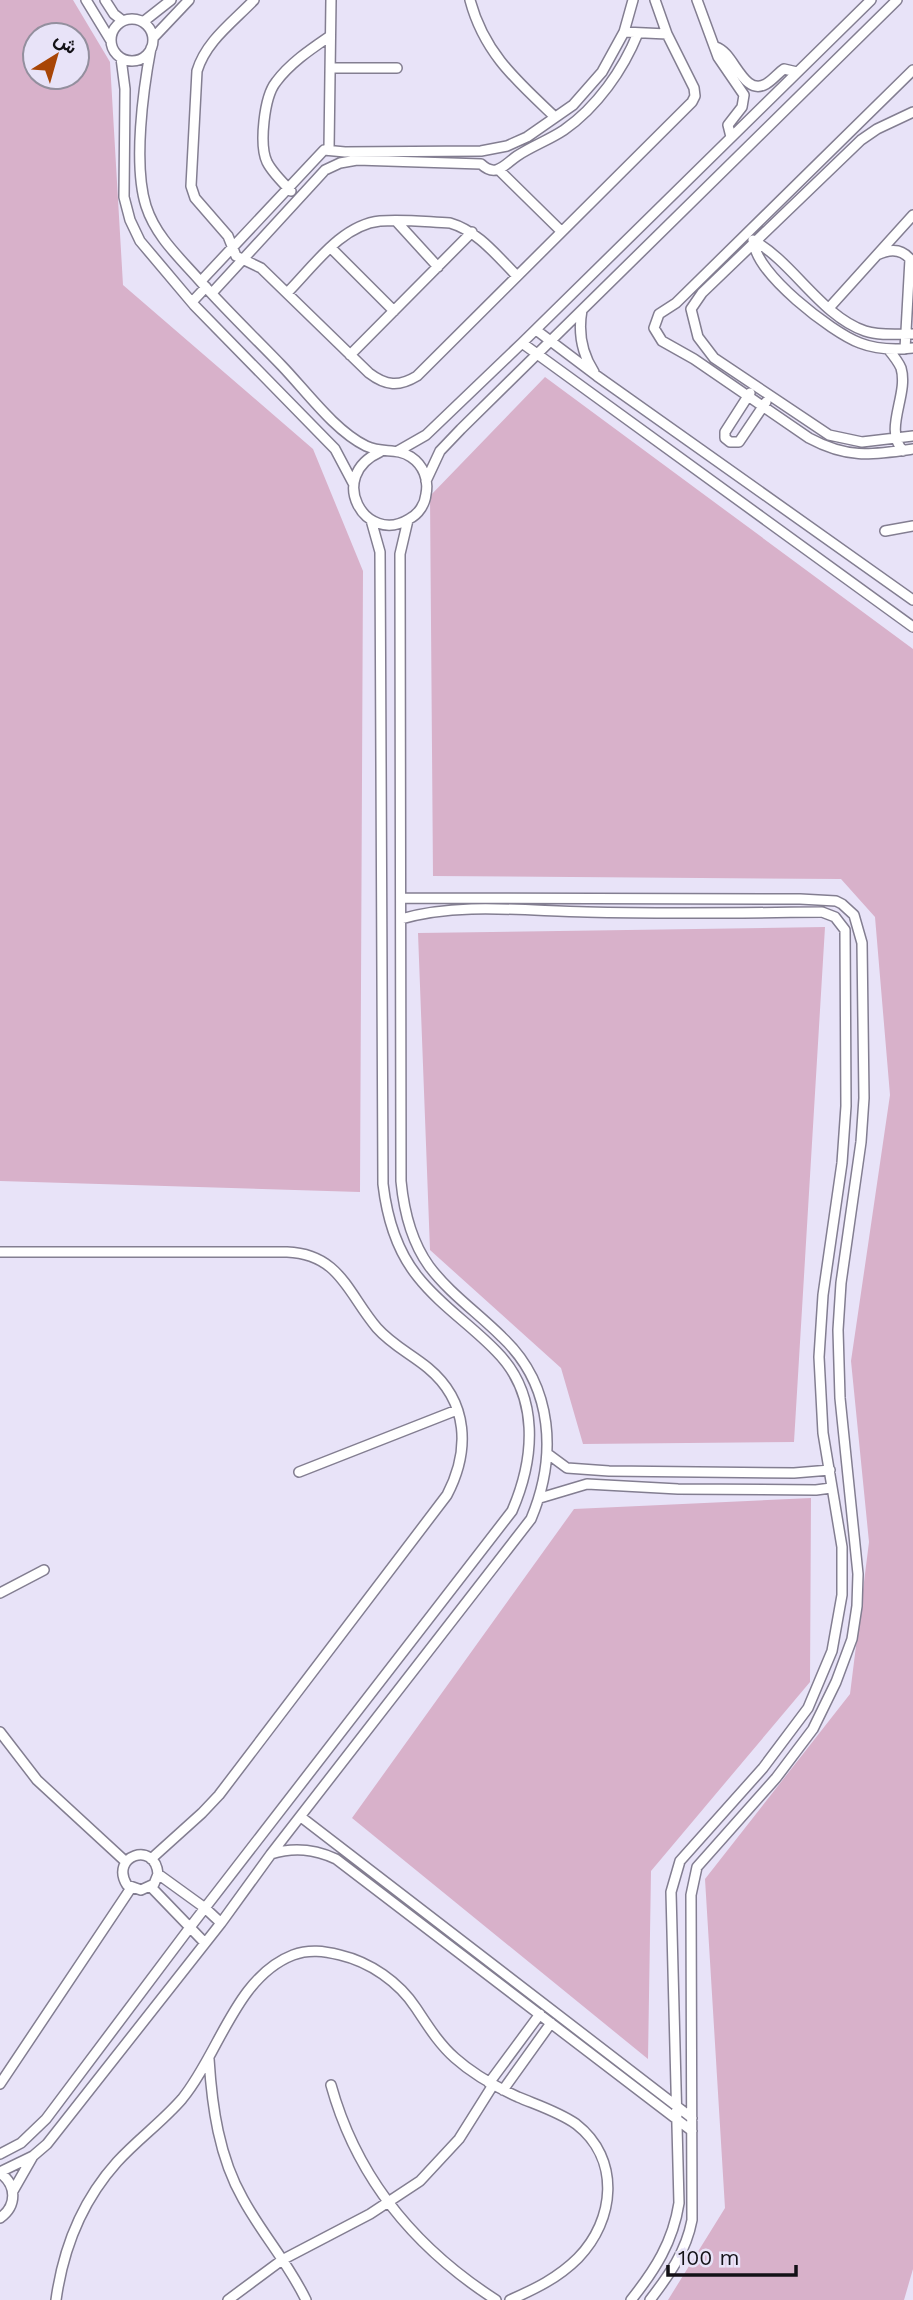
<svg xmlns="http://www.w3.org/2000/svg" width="913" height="2300" font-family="'Work Sans',Vazirmatn,sans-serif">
	<rect width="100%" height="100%" fill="#e8e3f8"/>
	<!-- green -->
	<path fill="#d8b1ca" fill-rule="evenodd" d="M 0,0 L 73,0 L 110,62 L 123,285 L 313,449 L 363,571 L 360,1192 L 0,1181 ZM 35,35 L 77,35 L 77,77 L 35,77 Z
		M 545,377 L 913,649 L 913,2269 L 904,2300 L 668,2300 L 725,2208 L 705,1879 L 850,1694 L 869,1542 L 851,1361 L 890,1095 L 875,917 L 841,879 L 433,876 L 430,496 Z
		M 825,927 L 794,1442 L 583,1444 L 561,1368 L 430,1250 L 418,933 Z
		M 811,1498 L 810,1682 L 651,1871 L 648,2059 L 352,1818 L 574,1509 Z"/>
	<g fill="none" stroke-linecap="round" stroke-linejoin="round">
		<!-- minor casing -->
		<g stroke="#837e91" stroke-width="12">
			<path id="minor" d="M 86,0 L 111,41
				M 105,0 L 114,14 L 123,21
				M 254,0 C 233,22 206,41 197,71 L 191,186 L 195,198 L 228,236 L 236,256 L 261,268 L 369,373 C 386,386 399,387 417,376 L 692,102 L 695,96 L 694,88 L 667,34 L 655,0
				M 470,0 C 484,53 517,81 555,117
				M 697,0 L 718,57 L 744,95 L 742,107 L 728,125 L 731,137
				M111 40a21 21 0 1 1 42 0a21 21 0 1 1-42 0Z
				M 143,22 L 171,0
				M 624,32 L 667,34
				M 153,38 L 189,0
				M 716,47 C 734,52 743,97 766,84 C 773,80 778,73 784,69 L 797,72
				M 151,48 C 143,90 133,165 146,206 C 156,237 180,258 201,282 C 227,311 255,338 282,366 C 306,391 335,431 366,446 C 383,454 396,447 411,457 C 423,465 429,479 426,494 C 425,504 419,514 409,519 C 365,546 326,476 380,452
				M 121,58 L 125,89 L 124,197 L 130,220 L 140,241 L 194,305 L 335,449 L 353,483
				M 330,68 L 397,68
				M 913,70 L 676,303 L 659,314 L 654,328 L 662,341 L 694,359 L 809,438 C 848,459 871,455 913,449
				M 913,112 L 877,129 L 861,140 L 702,293 L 691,309 L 698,337 L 714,358 L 829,435 L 862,442 L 913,436
				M 329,149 L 331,0
				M 499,170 L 561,231
				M 291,191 C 283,183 272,172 267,162 C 259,145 264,97 276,82 C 290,63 311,49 330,36
				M 396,221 L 438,267
				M 753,240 C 793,262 821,316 865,331 C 880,336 897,334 913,334
				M 754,242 C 755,273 831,332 860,343 C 878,350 895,350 913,348
				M 331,248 L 394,311
				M 877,255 C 889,249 901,248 910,259 L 905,349
				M 201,281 L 324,150 L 345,152 L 481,151 L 507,146 L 527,137 L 573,105 L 602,72 L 624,32 L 633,0
				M 212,293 L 325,170 L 340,163 L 357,160 L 481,164 C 496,178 504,165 517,156 C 532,146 549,140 564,130 C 597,107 623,70 638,33
				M 287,293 C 313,267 341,225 380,221 C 403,219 427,222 450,223 C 478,231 497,256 517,276
				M 192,302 L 206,287
				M 829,308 L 913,215
				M 582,310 C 578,332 581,352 594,372
				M 536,330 L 597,376 L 913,600
				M 522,343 L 913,627
				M 888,349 C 893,355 898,361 901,368 C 909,395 883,429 903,451
				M 350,355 L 472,232
				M 750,393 L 725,432 L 725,438 L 730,442 L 739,442 L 766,402
				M 398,451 L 426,435 L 522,343 L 871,0
				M 426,481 L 440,451 L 461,429 L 897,0
				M 885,531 L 913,526
				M 401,898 L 800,899 L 836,901 L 842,904 L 854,915 L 862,943 L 864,1098 L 861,1142 L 841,1283 L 838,1330 L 840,1398 L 858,1574 L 857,1606 L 852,1639 L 836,1682 L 813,1729 L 776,1778 L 697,1867 L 691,1895 L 692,2220 C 686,2252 669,2275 650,2300
				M 401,919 C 459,902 527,911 587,912 C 665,914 743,913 822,912 L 835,917 L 845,930 L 846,1106 L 842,1163 L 823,1295 L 819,1357 L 823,1433 L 842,1547 L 842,1595 L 832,1651 L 808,1708 L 763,1768 L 680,1861 L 671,1892 L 679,2203 C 673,2242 655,2270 631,2300
				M 0,1252 L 287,1252 C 340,1254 348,1294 377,1328 C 392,1345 411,1354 428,1368 C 469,1402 470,1451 447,1495 L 219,1795 L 202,1813 L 151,1859
				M 548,1454 L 567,1468 L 609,1471 L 794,1473 L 830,1470
				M 299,1472 L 457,1410
				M 540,1498 L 587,1484 L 678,1489 L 816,1490 L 831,1488
				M 0,1593 L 44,1570
				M 0,1732 L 37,1780 L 126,1862
				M 301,1817 L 692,2118
				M 271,1854 C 294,1847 314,1849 336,1859 L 692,2131
				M 158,1874 L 154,1884 L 141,1890 L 127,1885 C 109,1856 155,1840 158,1874 L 205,1908 L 221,1923
				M 151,1887 L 205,1943
				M 209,2059 C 212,2107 219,2157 243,2199 C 262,2234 289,2264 306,2300
				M 489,2083 L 540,2014
				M 0,2084 L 131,1888
				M 331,2085 C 357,2179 415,2248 496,2300
				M 503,2090 L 551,2023
				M 0,2154 L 21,2143 L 46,2119 L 191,1926 L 512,1511 C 535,1458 540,1395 496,1351 C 471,1325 440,1305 418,1277 C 396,1250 387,1218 383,1184 L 380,552 L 371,520
				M 0,2172 L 33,2156 L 47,2144 L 221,1923 L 271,1854 L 531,1519 C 557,1457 554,1386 502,1337 C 478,1313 449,1293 429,1266 C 411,1241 404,1212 401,1181 L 400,554 L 408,520
				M 0,2173 C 17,2185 17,2206 0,2218
				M 13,2191 L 33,2156
				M 56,2300 C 63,2249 82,2201 117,2162 C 138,2139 162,2122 182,2099 C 219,2054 236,1977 293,1955 C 309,1949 324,1951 340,1955 C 370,1962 399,1982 416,2008 C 428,2026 439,2044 455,2058 C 474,2075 496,2087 518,2097 C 537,2105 559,2112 576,2124 C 621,2159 615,2220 578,2258 C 558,2278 535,2289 510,2300
				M 228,2300 L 282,2260 L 370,2214 L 420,2181 L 459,2139 L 493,2085"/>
		</g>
		<!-- minor -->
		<use href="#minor" stroke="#fff" stroke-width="9"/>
	</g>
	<!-- north arrow -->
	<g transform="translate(56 56) rotate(37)"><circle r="33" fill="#e8e3f8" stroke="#938f9e" stroke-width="2"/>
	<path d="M0-5L12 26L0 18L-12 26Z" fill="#a84506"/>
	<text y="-10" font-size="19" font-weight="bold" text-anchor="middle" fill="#131117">ش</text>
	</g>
	<!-- scale -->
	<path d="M668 2265v10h128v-10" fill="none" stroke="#131117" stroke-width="3.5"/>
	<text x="678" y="2265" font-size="21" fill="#131117" stroke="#e8e3f8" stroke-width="5" paint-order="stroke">100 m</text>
</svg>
